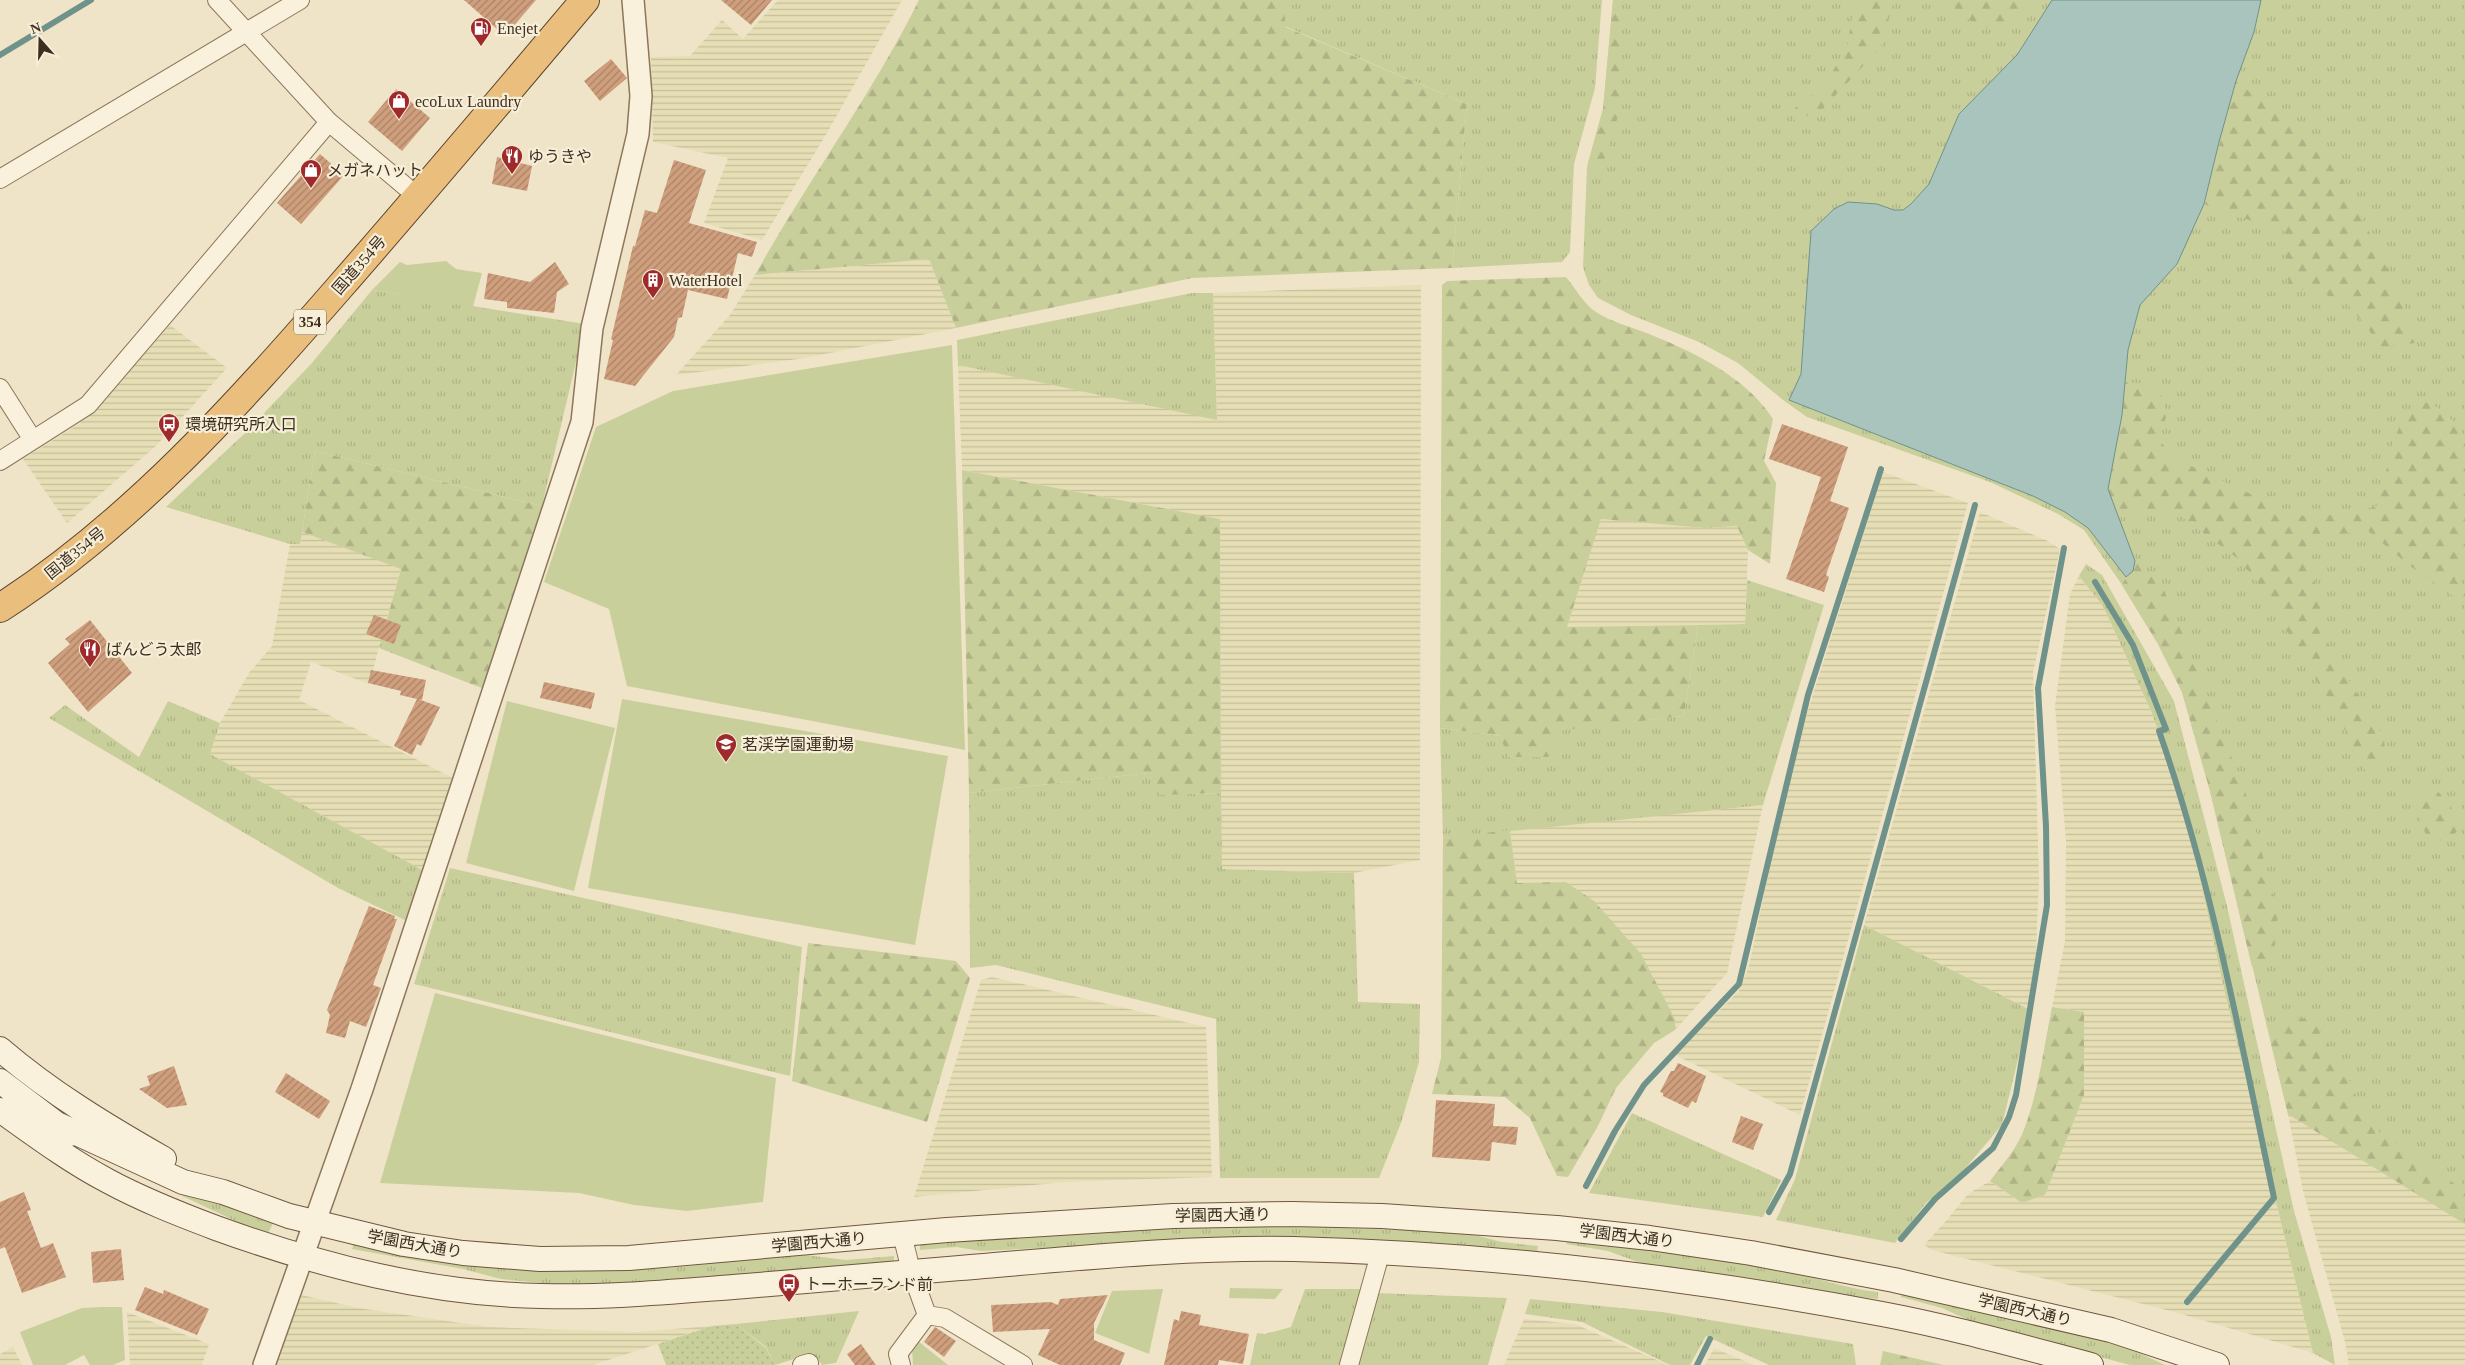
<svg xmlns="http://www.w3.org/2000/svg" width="2465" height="1365" font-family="'Times New Roman','Noto Sans JP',serif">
	<defs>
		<pattern id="farmland-rules" width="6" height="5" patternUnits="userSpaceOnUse" patternTransform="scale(1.25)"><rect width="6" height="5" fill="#e6deb5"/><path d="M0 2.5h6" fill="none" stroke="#c6bf9b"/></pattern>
		<pattern id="grass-tufts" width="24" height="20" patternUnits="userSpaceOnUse" patternTransform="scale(1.25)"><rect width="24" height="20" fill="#c9cf9b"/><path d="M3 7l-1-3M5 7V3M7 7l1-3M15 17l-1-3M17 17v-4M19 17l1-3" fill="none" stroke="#aeb285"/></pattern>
		<pattern id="forest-firs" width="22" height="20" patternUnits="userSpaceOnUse" patternTransform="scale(1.25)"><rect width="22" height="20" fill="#c9cf9b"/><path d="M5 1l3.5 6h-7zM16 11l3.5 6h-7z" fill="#aeb285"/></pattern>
		<pattern id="park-dots" width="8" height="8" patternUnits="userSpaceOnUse" patternTransform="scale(1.25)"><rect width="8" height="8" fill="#c9cf9b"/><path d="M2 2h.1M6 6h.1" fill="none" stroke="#aeb285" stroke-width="1.8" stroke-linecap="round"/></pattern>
		<pattern id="building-hatch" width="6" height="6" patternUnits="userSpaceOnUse" patternTransform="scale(1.25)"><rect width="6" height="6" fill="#cf9f7d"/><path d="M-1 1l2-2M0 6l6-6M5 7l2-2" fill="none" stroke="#a98266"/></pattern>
	</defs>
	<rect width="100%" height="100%" fill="#f0e4c8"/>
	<!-- farmland -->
	<path fill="url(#farmland-rules)" d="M 778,0 L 902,0 L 827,133 L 762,240 L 704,223 L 728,158 L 653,142 L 651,57 L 690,56 L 722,20 L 743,39 Z
		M 929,259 L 956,328 L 805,358 L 676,375 L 730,315 L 755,275 Z
		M 1421,285 L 1420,860 L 1354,873 L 1221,869 L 1220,519 L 962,470 L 958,365 L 1217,419 L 1213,293 Z
		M 170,325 L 227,368 L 156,446 L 67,523 L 23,459 L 79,424 Z
		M 1883,472 L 1968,503 L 1800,1115 L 1675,1055 L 1739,991 L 1749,966 L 1785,793 L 1806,717 Z
		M 1980,512 L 2046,540 L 2060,549 L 2033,673 L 2039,878 L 2036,953 L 2030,1010 L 1864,925 Z
		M 1601,518 L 1705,528 L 1737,526 L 1748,550 L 1745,624 L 1567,627 Z
		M 302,532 L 401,568 L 369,684 L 311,662 L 299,700 L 453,778 L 426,872 L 210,754 L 220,723 L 249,673 L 272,646 L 290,544 L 300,544 Z
		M 2079,576 L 2103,606 L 2151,711 L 2180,789 L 2225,993 L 2313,1353 L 2178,1313 L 1932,1250 L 1924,1245 L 1946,1221 L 1968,1194 L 1990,1181 L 2022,1203 L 2045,1195 L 2084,1095 L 2084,1012 L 2052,1007 L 2065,941 L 2066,841 L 2055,706 L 2070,594 Z
		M 1763,805 L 1727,973 L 1675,1030 L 1675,1018 L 1566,882 L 1517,883 L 1510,830 Z
		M 992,977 L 1206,1027 L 1212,1177 L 1065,1182 L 914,1197 L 981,980 Z
		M 2288,1114 L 2465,1224 L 2465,1365 L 2349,1365 L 2345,1342 L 2303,1191 Z
		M 302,1295 L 358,1308 L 489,1327 L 636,1332 L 712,1326 L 593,1365 L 274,1365 Z
		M 127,1312 L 209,1344 L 202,1365 L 130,1365 Z
		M 1524,1319 L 1575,1324 L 1668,1365 L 1504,1365 Z
		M 13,1347 L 22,1365 L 0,1365 L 0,1354 Z
		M 1714,1348 L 1754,1365 L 1705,1365 Z"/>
	<!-- grass -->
	<path fill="url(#grass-tufts)" d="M 1284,0 L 1602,0 L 1595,88 L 1574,164 L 1570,252 L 1562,262 L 1452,268 L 1467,104 L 1284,26 Z
		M 1613,0 L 2465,0 L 2465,1224 L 2288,1114 L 2210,791 L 2182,692 L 2158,644 L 2122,585 L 2084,530 L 2058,514 L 1990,482 L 1807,417 L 1783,400 L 1738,363 L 1699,342 L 1631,315 L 1598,298 L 1589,285 L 1583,267 L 1587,167 L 1603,109 Z
		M 372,290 L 585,324 L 542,506 L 315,451 L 300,544 L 290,544 L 166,507 L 244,434 L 311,364 Z
		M 1192,293 L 1213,293 L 1217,420 L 958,365 L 957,340 Z
		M 2086,564 L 2102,575 L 2174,701 L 2227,906 L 2294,1211 L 2331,1337 L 2335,1365 L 2313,1353 L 2225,993 L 2182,796 L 2151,711 L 2103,606 L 2079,576 Z
		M 1747,580 L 1824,605 L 1763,805 L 1443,838 L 1440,728 L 1500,736 L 1684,716 L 1698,625 L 1745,624 Z
		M 168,701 L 220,723 L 210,754 L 426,872 L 407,921 L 338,888 L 49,718 L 65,705 L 139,757 Z
		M 1148,773 L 1196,794 L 1221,793 L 1222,869 L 1354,873 L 1358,1002 L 1420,1004 L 1419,1062 L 1401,1123 L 1379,1178 L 1220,1178 L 1216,1019 L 996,965 L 970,968 L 969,793 Z
		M 450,868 L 802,947 L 790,1076 L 414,984 Z
		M 1864,925 L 2030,1010 L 2002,1125 L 1963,1171 L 1926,1203 L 1895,1243 L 1776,1220 L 1795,1179 Z
		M 1632,1113 L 1781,1180 L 1763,1217 L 1589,1193 Z
		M 115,1160 L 163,1182 L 273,1223 L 267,1236 L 142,1177 Z
		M 1155,1226 L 1290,1226 L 1463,1232 L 1502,1242 L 1538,1246 L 1537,1253 L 1174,1242 L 981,1251 L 956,1247 L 920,1250 L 920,1243 Z
		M 1568,1240 L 1769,1266 C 1806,1274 1841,1288 1878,1292 L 1878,1299 L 1820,1293 L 1646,1265 L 1608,1251 L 1566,1244 Z
		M 354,1244 L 458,1264 L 544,1270 L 669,1268 L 798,1254 L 846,1260 L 894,1256 L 894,1263 L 619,1286 L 562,1285 L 501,1279 L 463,1269 L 352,1249 Z
		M 1305,1289 L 1361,1289 L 1341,1365 L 1250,1365 L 1257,1333 L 1265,1334 L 1291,1327 Z
		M 1902,1292 L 2127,1347 L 2165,1365 L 2130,1365 L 1975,1323 L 1942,1308 L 1901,1297 Z
		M 1377,1293 L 1507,1298 L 1488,1365 L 1357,1365 Z
		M 1530,1299 L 1662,1312 L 1853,1344 L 1856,1365 L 1769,1365 L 1706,1336 L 1690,1365 L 1670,1365 L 1582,1322 L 1525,1314 Z
		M 859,1311 L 836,1363 L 822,1365 L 813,1353 L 775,1365 L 766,1347 L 736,1324 Z"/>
	<!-- forest -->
	<path fill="url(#forest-firs)" d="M 919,0 L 1284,0 L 1285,27 L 1467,104 L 1452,268 L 1192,278 L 956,328 L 929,259 L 755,275 C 807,182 871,96 919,0 Z
		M 1613,0 L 1621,0 L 1619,113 L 1602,167 L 1588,163 L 1603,109 Z
		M 1855,0 L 1894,0 L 1881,47 L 1820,112 L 1794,120 L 1795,108 L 1825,84 L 1847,48 Z
		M 1936,0 L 2034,0 L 2002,34 L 1953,13 Z
		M 2236,81 L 2291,125 L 2336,166 L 2400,294 L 2415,343 L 2382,347 L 2344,299 L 2289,287 L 2284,231 L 2224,212 L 2204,204 Z
		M 1566,277 C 1575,288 1584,304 1596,312 C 1611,322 1632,327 1649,334 C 1694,352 1746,377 1773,419 L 1764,461 L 1776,483 L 1770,564 L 1748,550 L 1737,526 L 1705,528 L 1601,519 L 1567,627 L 1698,625 L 1684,716 L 1563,730 L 1548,757 L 1508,757 L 1500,736 L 1440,728 L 1442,285 L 1447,281 Z
		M 2125,382 L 2148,384 L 2162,395 L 2166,418 L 2157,436 L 2172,457 L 2259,498 L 2277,516 L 2328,515 L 2376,507 C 2385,485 2393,425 2409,412 C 2414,408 2421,405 2427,402 L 2445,412 L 2465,436 L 2465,566 L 2455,580 L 2465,589 L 2465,604 L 2410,566 L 2367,530 L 2317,538 L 2307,558 L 2320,598 L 2328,646 L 2384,738 L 2386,763 L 2365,770 L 2336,712 L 2256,580 L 2237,558 L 2171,509 L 2142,510 L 2119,518 L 2108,489 L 2122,415 Z
		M 315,451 L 542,506 L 484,689 L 379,648 L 401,569 L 302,532 Z
		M 962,470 L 1220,519 L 1221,793 L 1161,795 L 1148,773 L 969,793 Z
		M 2135,561 L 2163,588 L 2185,639 L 2247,797 L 2278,914 L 2273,956 L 2252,967 L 2210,791 L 2182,692 L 2158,644 L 2122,585 C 2126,576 2133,572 2135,561 Z
		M 2431,783 L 2451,807 L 2460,826 L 2450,842 L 2427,838 L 2420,819 L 2416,792 Z
		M 1510,830 L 1517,883 L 1566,882 L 1594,901 L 1641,954 L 1675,1019 L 1675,1030 L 1654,1043 L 1616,1088 L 1598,1126 L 1568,1177 L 1557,1176 L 1530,1118 L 1505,1097 L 1432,1094 L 1441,1058 L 1443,838 Z
		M 808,943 L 956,961 L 970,978 L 927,1122 L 792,1081 Z
		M 2052,1007 L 2084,1012 L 2084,1095 L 2045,1195 L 2022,1203 L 1990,1181 C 2003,1164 2018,1147 2025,1127 C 2039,1088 2044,1047 2052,1007 Z
		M 2312,1018 L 2347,1075 L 2360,1105 L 2380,1133 L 2465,1191 L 2465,1224 L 2288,1114 L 2270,1039 L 2281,1019 Z
		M 1883,1351 L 1944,1365 L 1880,1365 Z"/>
	<!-- park -->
	<path fill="url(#park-dots)" d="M 736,1324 L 766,1348 L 775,1365 L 666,1365 L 658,1344 L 712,1326 Z"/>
	<!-- garden -->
	<path fill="#c9cf9b" d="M 446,261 L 456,269 L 482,273 L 473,307 L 372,290 L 400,262 L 407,265 Z
		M 952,345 L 965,750 L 627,686 L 609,609 L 544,582 L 596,427 L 673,391 Z
		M 622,699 L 948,756 L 915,945 L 588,888 Z
		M 507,701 L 615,728 L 574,891 L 466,863 Z
		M 435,993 L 776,1078 L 763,1202 L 687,1211 L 634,1205 L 579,1193 L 380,1183 Z
		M 1230,1288 L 1283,1289 L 1275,1299 L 1229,1298 Z
		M 1163,1289 L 1149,1354 L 1095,1333 L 1112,1291 Z
		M 102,1307 L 122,1307 L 125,1360 L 113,1365 L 90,1365 L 84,1355 L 65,1365 L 33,1365 L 20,1332 L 82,1308 Z
		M 918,1341 L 948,1365 L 913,1365 L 912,1347 Z"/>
	<!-- water -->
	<path fill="#a9c4bc" stroke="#6f938a" d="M 2052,0 L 2261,0 L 2254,32 L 2236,81 L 2219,142 L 2204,204 L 2177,264 L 2140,305 L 2128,350 L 2122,415 L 2108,489 L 2135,561 L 2133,571 L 2126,577 L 2088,528 L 2065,512 L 2033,496 L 1789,400 L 1801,374 L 1811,231 L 1834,209 L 1848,202 L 1877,204 L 1894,210 L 1903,210 L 1911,204 L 1929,184 L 1959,114 L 2017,55 Z"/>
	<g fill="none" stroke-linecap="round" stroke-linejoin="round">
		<!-- stream -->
		<path stroke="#6f938a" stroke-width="6" d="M 0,55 L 91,0
			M 2095,582 L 2133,645 L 2166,729 L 2159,731 C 2212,882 2241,1042 2274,1198 L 2187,1302
			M 1586,1186 L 1615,1131 L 1644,1085 L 1739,984 L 1808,695 L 1881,469
			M 1769,1212 L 1790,1174 L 1975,505
			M 1901,1239 L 1935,1199 L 1993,1148 L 2009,1117 L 2016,1095 L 2047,905 L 2046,826 L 2038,688 L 2064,548
			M 1697,1365 L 1710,1339"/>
	</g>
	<!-- building -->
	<path fill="url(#building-hatch)" d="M 464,0 L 536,0 L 505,36 Z
		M 721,0 L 772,0 L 751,25 Z
		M 611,59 L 627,78 L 600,101 L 584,81 Z
		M 396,89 L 430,118 L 402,151 L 368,122 Z
		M 320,154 L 344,175 L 301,224 L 277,203 Z
		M 497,157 L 532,166 L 527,191 L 492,184 Z
		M 674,160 L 706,170 L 689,223 L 757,242 L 752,257 L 738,253 L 727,299 L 688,290 L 682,317 L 678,318 L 674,337 L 635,386 L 604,379 L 613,340 L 611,339 L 633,246 L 635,246 L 645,210 L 657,213 Z
		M 555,262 L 569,284 L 557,292 L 554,313 L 507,308 L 507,302 L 484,299 L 488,273 L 530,282 Z
		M 1782,424 L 1848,447 L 1830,501 L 1849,508 L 1826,575 L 1829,577 L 1824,592 L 1786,579 L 1821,477 L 1769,459 Z
		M 374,615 L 401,625 L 394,644 L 366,634 Z
		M 90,620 L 132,673 L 88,712 L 48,663 L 70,644 L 65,639 Z
		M 371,670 L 426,680 L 422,700 L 418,699 L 440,707 L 421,746 L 417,744 L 412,755 L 394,746 L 417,699 L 400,695 L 401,691 L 368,683 Z
		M 544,682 L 595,693 L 591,709 L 540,698 Z
		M 369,906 L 395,916 L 394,919 L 397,919 L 373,985 L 381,988 L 366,1027 L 350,1021 L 345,1038 L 326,1033 L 330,1015 L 327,1010 Z
		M 1678,1063 L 1706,1076 L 1696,1103 L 1692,1101 L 1688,1108 L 1663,1096 L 1663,1093 L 1660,1092 L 1671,1071 L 1674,1071 Z
		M 174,1066 L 187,1105 L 167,1108 L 139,1089 L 150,1085 L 147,1076 Z
		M 286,1073 L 330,1101 L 319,1119 L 275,1092 Z
		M 1436,1100 L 1495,1104 L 1493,1126 L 1518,1127 L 1516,1145 L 1492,1142 L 1490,1161 L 1432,1157 Z
		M 1741,1116 L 1763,1124 L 1753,1150 L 1732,1142 Z
		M 24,1192 L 31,1210 L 27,1211 L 41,1248 L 53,1243 L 66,1277 L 22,1293 L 5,1247 L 0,1249 L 0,1202 Z
		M 121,1249 L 124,1280 L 93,1283 L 91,1252 Z
		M 145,1287 L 163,1294 L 164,1290 L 209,1309 L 197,1335 L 135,1310 Z
		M 1108,1295 L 1094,1323 L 1094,1340 L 1125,1353 L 1120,1365 L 1060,1365 L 1038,1355 L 1050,1329 L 993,1332 L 991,1305 L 1051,1302 L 1058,1305 L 1060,1299 Z
		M 1181,1311 L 1201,1315 L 1199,1325 L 1249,1334 L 1243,1364 L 1219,1360 L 1218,1365 L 1164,1365 L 1174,1319 L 1179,1321 Z
		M 935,1327 L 956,1341 L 944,1357 L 924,1342 Z
		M 861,1344 L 876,1365 L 855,1365 L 847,1354 Z"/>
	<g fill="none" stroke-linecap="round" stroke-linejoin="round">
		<!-- minor casing -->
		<g stroke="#8d765c" stroke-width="20">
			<path id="minor" d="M 217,0 L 329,122 L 418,197
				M 0,179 L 300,0
				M 0,388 L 33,440
				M 0,461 L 88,405 L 329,122
				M 902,1234 L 911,1271 L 927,1315
				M 927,1315 L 945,1318 L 1023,1365
				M 802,1365 L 809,1363
				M 901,1365 L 898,1354 L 927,1315
				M 1349,1365 L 1380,1254"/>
		</g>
		<!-- tertiary casing -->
		<g stroke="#8d765c" stroke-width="24">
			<path id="tertiary" d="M 264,1365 L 362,1089 L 582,422 L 592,328 L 638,134 L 641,96 L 633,0"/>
		</g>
		<!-- secondary casing -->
		<g stroke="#6f573f" stroke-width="26">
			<path id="secondary" d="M 0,1049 C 50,1092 106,1126 164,1159
				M 0,1081 L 70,1134
				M 0,1110 C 35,1135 70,1161 108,1181 C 143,1200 179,1214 216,1228 C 321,1266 430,1294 541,1296 C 610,1298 678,1291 746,1286 C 817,1280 889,1274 960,1268 C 1071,1259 1182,1247 1294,1249 C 1491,1254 1688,1277 1882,1314 C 1952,1327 2022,1347 2091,1365
				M 59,1125 L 183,1182 L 223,1192 L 289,1216 L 404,1244 L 463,1253 L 540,1259 L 629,1258 L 947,1230 L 1173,1216 L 1292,1214 L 1382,1216 L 1557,1228 L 1650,1238 L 1751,1253 L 1894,1280 L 2111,1330 L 2217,1365"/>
		</g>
		<!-- trunk casing -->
		<g stroke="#5b4430" stroke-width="30">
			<path id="trunk" d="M 0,608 C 132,523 237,405 339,288 C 422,193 504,96 585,0"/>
		</g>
		<!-- minor -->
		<use href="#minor" stroke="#faf1dc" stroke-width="18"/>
		<!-- tertiary -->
		<use href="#tertiary" stroke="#faf1dc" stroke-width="21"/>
		<!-- secondary -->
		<use href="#secondary" stroke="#faf1dc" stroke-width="24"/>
		<!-- trunk -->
		<use href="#trunk" stroke="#eabe7c" stroke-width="28"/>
	</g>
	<!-- icons -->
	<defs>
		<g id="fuel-pin" transform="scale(1.125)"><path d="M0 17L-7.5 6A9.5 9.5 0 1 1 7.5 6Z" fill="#9e2a2b" stroke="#f7eed8"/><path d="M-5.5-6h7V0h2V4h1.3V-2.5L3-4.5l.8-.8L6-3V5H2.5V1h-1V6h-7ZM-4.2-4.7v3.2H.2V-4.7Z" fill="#fff"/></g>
		<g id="shop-pin" transform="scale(1.125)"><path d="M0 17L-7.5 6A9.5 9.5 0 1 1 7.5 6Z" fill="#9e2a2b" stroke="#f7eed8"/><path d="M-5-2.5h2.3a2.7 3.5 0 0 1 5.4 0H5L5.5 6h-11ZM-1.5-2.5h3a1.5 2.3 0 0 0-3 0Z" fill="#fff"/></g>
		<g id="restaurant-pin" transform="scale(1.125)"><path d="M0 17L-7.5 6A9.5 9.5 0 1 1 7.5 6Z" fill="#9e2a2b" stroke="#f7eed8"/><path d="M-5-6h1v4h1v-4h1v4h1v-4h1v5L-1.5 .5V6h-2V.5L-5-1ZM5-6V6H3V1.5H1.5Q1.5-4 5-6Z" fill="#fff"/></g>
		<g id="building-pin" transform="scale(1.125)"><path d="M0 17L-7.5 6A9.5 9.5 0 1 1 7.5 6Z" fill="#9e2a2b" stroke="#f7eed8"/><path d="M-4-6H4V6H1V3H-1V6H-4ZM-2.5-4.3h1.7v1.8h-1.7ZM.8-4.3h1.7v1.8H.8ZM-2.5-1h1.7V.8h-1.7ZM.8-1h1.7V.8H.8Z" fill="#fff"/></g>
		<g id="bus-pin" transform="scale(1.125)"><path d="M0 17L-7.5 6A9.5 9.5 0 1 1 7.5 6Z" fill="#9e2a2b" stroke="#f7eed8"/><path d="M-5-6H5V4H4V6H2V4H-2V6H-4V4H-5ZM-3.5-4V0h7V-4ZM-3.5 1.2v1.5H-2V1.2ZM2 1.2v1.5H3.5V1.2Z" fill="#fff"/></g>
		<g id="school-pin" transform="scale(1.125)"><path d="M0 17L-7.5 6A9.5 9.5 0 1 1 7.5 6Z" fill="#9e2a2b" stroke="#f7eed8"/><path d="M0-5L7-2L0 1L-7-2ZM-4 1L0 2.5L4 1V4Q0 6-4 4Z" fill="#fff"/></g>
	</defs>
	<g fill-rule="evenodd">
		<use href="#fuel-pin" x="481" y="28"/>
		<use href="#shop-pin" x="399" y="101"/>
		<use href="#restaurant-pin" x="512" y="156"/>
		<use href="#shop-pin" x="311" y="170"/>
		<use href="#building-pin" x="653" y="280"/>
		<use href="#bus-pin" x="169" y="424"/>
		<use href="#restaurant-pin" x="90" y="649"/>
		<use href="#school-pin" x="726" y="744"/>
		<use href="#bus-pin" x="789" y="1284"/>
	</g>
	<g text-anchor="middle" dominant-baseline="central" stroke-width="4.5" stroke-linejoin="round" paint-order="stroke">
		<!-- shield labels -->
		<rect fill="#f7eed8" stroke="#756857" stroke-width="1" x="294" y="309.5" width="32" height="25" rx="4"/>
		<g font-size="15" font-weight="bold" fill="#3d2e20">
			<text x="310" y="322">354</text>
		</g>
		<!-- poi labels -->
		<g font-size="16" fill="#3d2e20" stroke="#f7eed8" text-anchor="start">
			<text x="497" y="28">Enejet</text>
			<text x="415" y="101">ecoLux Laundry</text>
			<text x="528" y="156">ゆうきや</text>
			<text x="327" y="170">メガネハット</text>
			<text x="669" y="280">WaterHotel</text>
			<text x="185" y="424">環境研究所入口</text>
			<text x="106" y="649">ばんどう太郎</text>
			<text x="742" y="744">茗渓学園運動場</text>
			<text x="805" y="1284">トーホーランド前</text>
		</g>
		<!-- street labels -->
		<g font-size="16" fill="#3d2e20" stroke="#f7eed8">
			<text transform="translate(359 265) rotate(-49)">国道354号</text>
			<text transform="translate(75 553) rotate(-39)">国道354号</text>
			<text transform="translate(1223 1215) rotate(-1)">学園西大通り</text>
			<text transform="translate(1627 1236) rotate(7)">学園西大通り</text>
			<text transform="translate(819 1242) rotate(-5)">学園西大通り</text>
			<text transform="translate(415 1244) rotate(10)">学園西大通り</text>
			<text transform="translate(2025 1310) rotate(13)">学園西大通り</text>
		</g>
	</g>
	<!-- north arrow -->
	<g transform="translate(40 40) rotate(340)" stroke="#f7eed8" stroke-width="4" paint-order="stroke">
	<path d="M0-4L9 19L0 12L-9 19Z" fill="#3d2e20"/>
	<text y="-8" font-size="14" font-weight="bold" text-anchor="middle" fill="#3d2e20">N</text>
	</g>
</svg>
